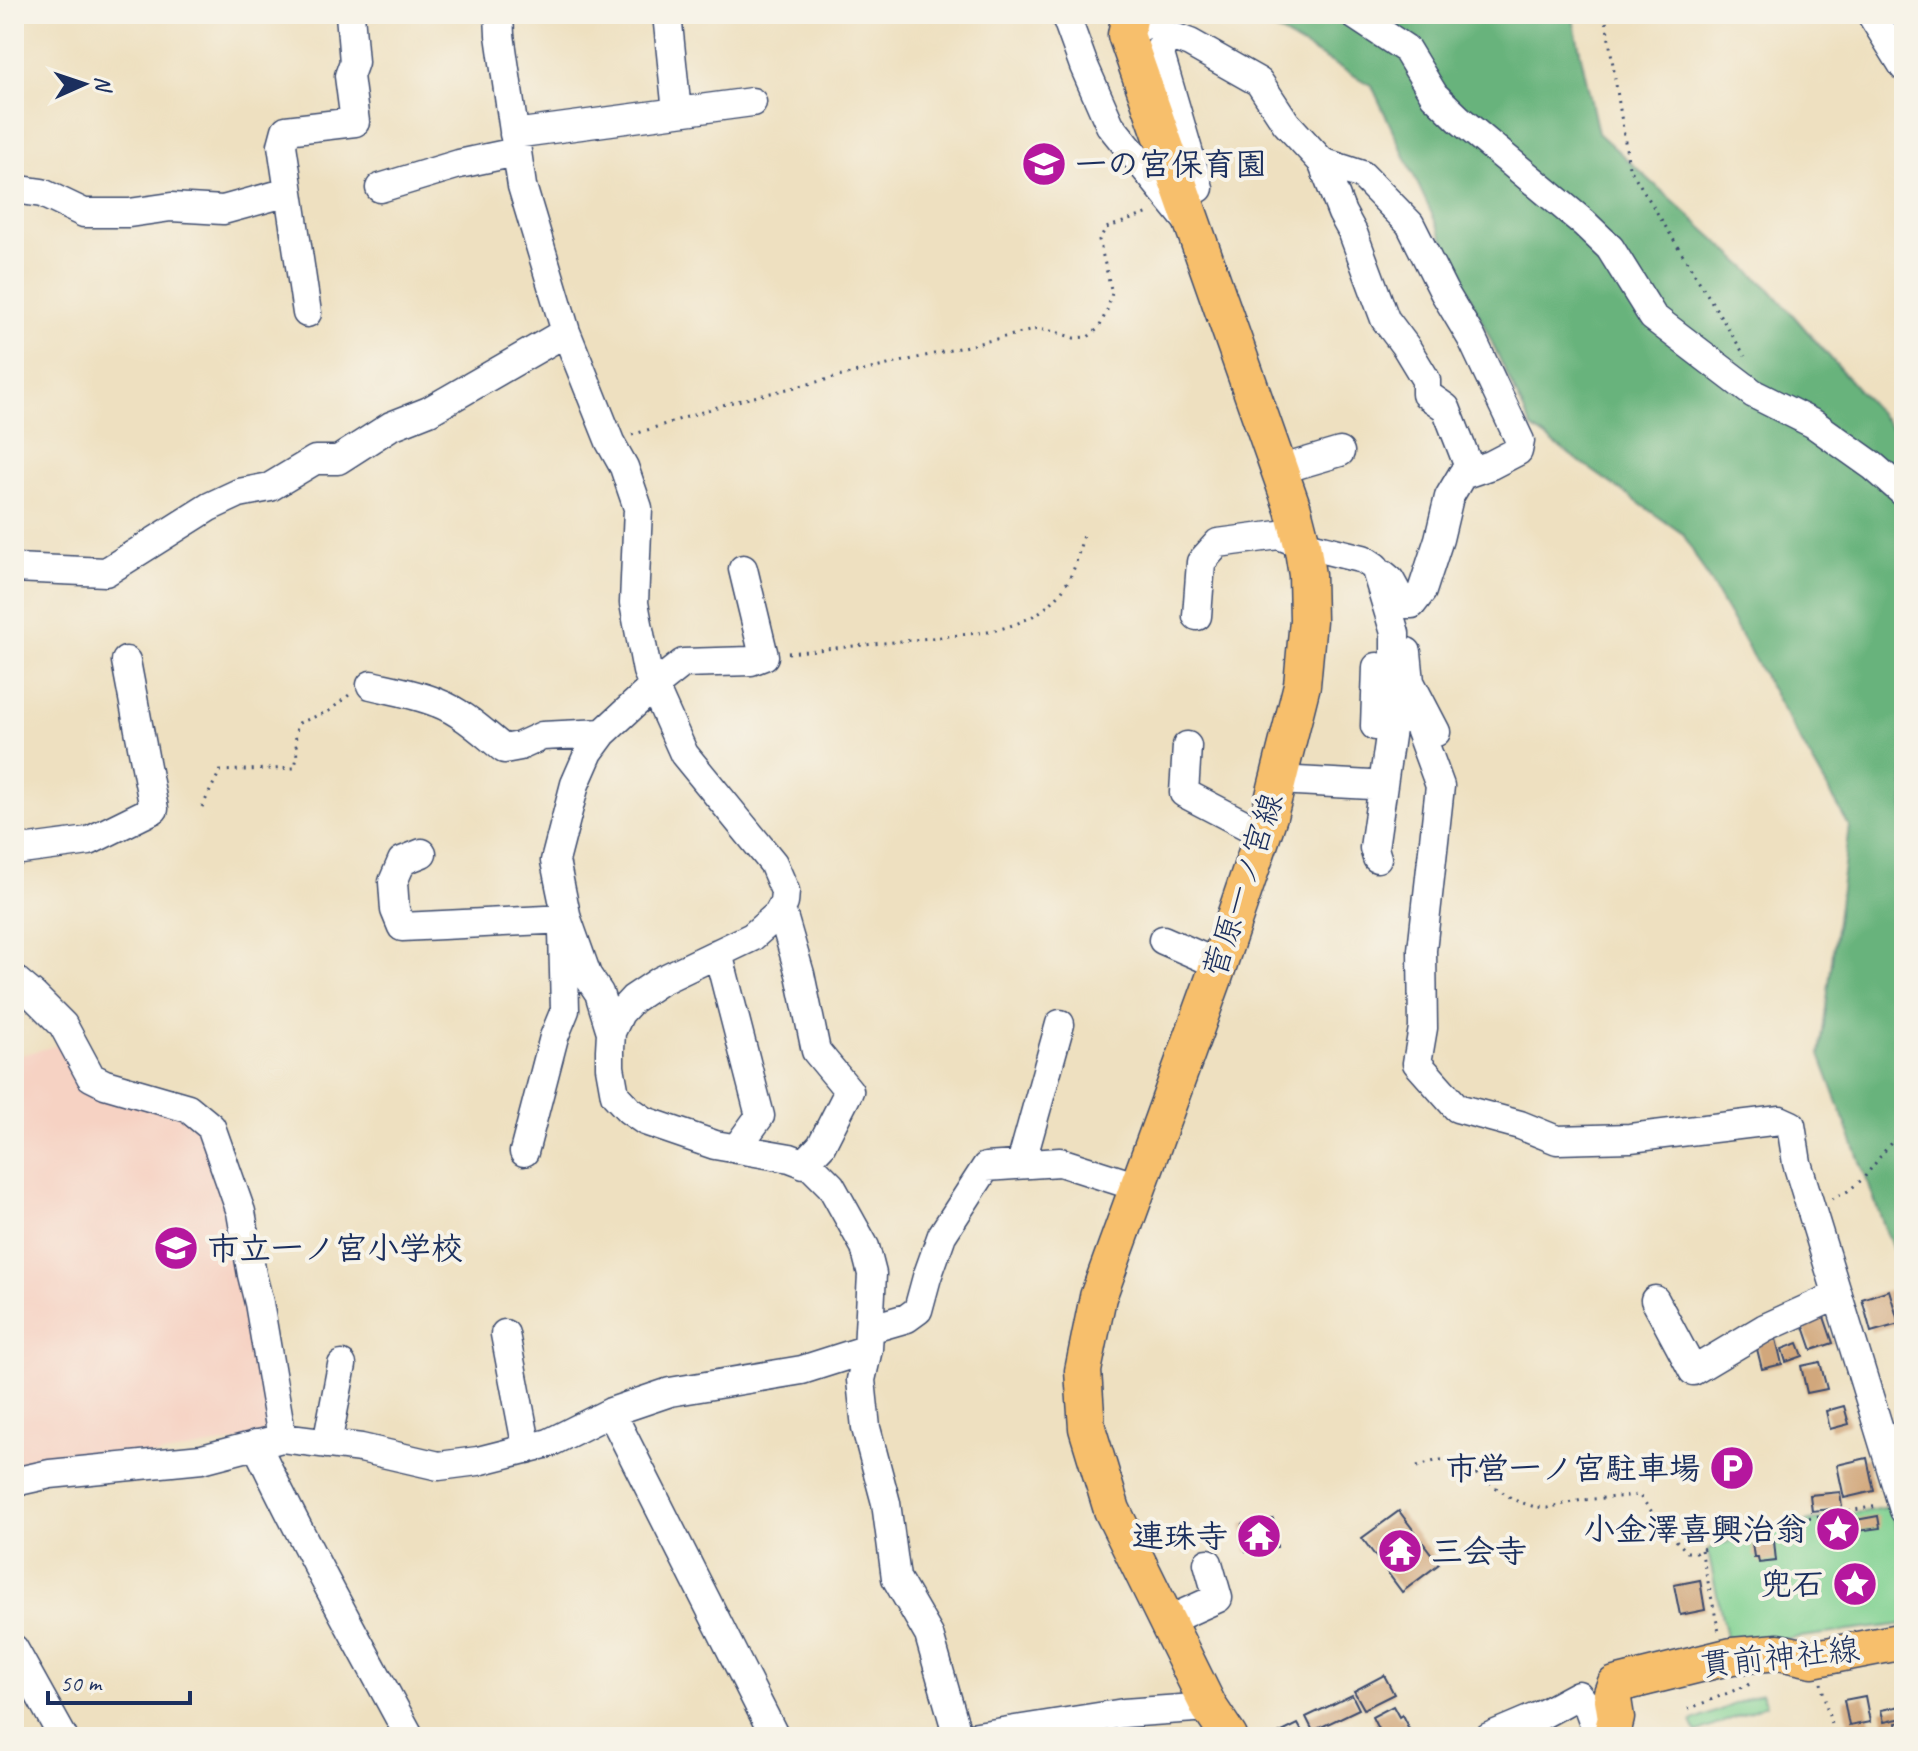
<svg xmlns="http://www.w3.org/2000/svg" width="1918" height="1751" font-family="Caveat,'Klee One',sans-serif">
	<rect width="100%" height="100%" fill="#f7f3e8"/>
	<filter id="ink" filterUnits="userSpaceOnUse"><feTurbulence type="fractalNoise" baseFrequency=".0125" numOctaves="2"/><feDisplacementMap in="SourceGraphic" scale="16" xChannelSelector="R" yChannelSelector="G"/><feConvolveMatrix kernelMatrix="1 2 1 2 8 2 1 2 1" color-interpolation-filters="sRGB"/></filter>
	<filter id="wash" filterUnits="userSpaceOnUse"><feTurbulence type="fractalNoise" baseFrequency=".006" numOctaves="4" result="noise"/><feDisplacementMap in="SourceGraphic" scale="32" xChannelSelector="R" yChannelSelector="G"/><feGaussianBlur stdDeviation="1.8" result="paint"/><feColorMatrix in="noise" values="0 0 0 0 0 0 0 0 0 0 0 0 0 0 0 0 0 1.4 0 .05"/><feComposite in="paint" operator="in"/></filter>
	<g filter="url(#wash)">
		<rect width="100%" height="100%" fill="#eee0c0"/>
		<!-- built -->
		<path fill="#f6d2c3" d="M 65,1043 L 89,1090 L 186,1117 L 205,1136 L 234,1216 L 270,1424 L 262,1437 L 14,1480 L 14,1057 Z"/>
		<!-- green -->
		<path fill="#80d191" stroke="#4e8078" stroke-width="2" d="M 1890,1507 L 1904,1553 L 1904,1624 L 1728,1646 L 1708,1552 L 1711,1548 L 1760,1530 Z
			M 1761,1693 L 1766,1705 L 1696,1733 L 1691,1722 Z"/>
		<!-- forest -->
		<path fill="#68b37b" stroke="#42716c" stroke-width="2" d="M 1248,14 L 1572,14 L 1598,133 L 1771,290 L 1904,442 L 1904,1279 L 1820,1055 L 1849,826 L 1683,534 L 1532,428 L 1372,86 Z"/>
		<g id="blocks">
			<!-- building -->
			<path fill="#d1a77c" d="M 1889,1290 L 1899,1324 L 1871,1332 L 1862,1299 Z
				M 1823,1314 L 1833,1343 L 1812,1350 L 1802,1321 Z
				M 1776,1339 L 1782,1364 L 1762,1369 L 1756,1345 Z
				M 1798,1343 L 1803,1356 L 1786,1362 L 1782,1349 Z
				M 1820,1362 L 1827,1389 L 1807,1393 L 1801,1366 Z
				M 1844,1406 L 1849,1424 L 1830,1429 L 1826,1411 Z
				M 1867,1458 L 1874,1491 L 1844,1498 L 1837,1465 Z
				M 1840,1492 L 1842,1508 L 1812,1511 L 1810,1495 Z
				M 1399,1511 L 1439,1564 L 1402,1592 L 1362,1538 Z
				M 1878,1516 L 1880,1528 L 1858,1531 L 1856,1520 Z
				M 1273,1519 L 1277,1547 L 1246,1552 L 1242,1524 Z
				M 1774,1541 L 1776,1561 L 1759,1563 L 1758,1557 L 1754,1557 L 1752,1543 Z
				M 1700,1580 L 1705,1610 L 1680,1615 L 1674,1585 Z
				M 1384,1675 L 1394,1694 L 1364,1709 L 1354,1691 Z
				M 1352,1695 L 1359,1709 L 1313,1731 L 1306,1717 Z
				M 1865,1696 L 1870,1722 L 1849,1726 L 1844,1700 Z
				M 1393,1706 L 1399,1717 L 1402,1715 L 1413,1737 L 1382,1737 L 1372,1717 Z
				M 1901,1706 L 1903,1718 L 1884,1722 L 1881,1710 Z
				M 1904,1722 L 1904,1737 L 1898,1737 L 1896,1723 Z
				M 1298,1724 L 1304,1735 L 1300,1737 L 1272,1737 Z
				M 1880,1729 L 1881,1737 L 1855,1737 L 1854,1734 Z"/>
		</g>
	</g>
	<g filter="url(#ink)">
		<use href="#blocks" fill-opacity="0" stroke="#3b4a6d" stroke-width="2"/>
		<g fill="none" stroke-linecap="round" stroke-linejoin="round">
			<!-- minor casing -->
			<g stroke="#3b4a6d" stroke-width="31">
				<path id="minor" d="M 499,14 L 500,35 L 522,186 L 566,332 L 610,442 L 624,467 L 638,508 L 634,603 L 647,671 L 684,754 L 773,863 L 785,891 L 784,903 L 778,914 L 752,937 L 660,981 L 633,999 L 620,1013 L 611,1032 L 610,1050 L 610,1067 L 615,1095 L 629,1110 L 645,1121 L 715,1145 L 790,1158 L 811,1166 L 831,1186 L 865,1247 L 872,1274 L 868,1349 L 861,1380 L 866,1428 L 886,1503 L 896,1578 L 929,1635 L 958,1737
					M 667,14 L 677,112
					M 1065,14 L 1084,66 L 1110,125 L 1185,218
					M 1353,14 L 1406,49 L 1434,95 L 1459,119 L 1584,223 L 1610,248 L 1653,317 L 1754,394 L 1814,424 L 1873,466 L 1904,493
					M 1871,14 L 1904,67
					M 1126,35 L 1164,14
					M 514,134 L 752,102
					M 1322,162 L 1342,213 L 1353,233 L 1385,319 L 1406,347 L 1426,380 L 1426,394 L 1446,408 L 1471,472
					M 380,188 L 459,164 L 516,152
					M 14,189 L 42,193 L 84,213 L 129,213 L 171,207 L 223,210 L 288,192
					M 1181,194 L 1199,188 L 1159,51 L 1164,41 L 1176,38 L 1190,43 L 1259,82 L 1286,123 L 1322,162 L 1362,175 L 1410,224 L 1444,292 L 1472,339 L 1520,441 L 1518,451 L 1491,465 L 1462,475 L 1449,497 L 1439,539 L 1422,591 L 1412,604 L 1403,604 L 1390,580 L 1384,575
					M 307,313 L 282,145 L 286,130 L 355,122 L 349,76 L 354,62 L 350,14
					M 1279,470 L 1340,452
					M 14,568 L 106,572 L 209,507 L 239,493 L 270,487 L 315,460 L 338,460 L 391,426 L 429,411 L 566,332
					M 1197,616 L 1201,562 L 1218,543 L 1279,535 L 1302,544 L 1363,559 L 1375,567 L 1395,633 L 1395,701 L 1418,726 L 1440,786 L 1422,950 L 1423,1028 L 1417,1063 L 1457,1108 L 1520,1125 L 1557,1140 L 1630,1138 L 1780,1120 L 1791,1125 L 1797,1163 L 1904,1510
					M 1407,652 L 1410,682 L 1436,732
					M 371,685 C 393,690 416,694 438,703 C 462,712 484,733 504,749 L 520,746 L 542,736 L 603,733 L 654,686 L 683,663 L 751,661 L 764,656 L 743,569
					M 1375,726 L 1377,667
					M 603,733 L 589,752 L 575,784 L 555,861 L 567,919 L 587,975 L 599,993 L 611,1032
					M 1187,746 L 1184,793 L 1263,834
					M 1278,780 L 1371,785
					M 14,851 L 89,841 L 154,809 L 126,661
					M 422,853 L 402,861 L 393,882 L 395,910 L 402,927 L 567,919
					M 1377,858 L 1374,848 L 1395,701
					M 781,909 L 800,974 L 816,1051 L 849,1091 L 821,1146 L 804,1164
					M 1163,940 L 1218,964
					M 718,953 L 760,1116 L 736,1149
					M 14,979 L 33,995 L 63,1025 L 91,1077 L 105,1084 L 188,1108 L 211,1127 L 241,1212 L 252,1275 L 259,1303 L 282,1438
					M 524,1152 L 554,1037 L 565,1010 L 563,932
					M 1021,1164 L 1060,1024
					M 1655,1300 L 1693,1371 L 1765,1328 L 1838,1295
					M 869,1329 L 907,1318 L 918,1310 L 927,1277 L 942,1235 L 986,1167 L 1060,1162 L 1138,1187
					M 505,1334 L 527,1449
					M 611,1412 L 775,1737
					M 256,1444 C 304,1544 357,1640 410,1737
					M 327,1444 L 342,1365
					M 14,1482 L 50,1474 L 202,1459 L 282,1438 L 361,1448 L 439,1466 L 478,1461 L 549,1443 L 611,1412 L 670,1392 L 802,1370 L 868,1349
					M 1167,1621 L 1218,1598 L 1208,1563
					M 14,1649 L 63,1737
					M 971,1737 L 1124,1713 L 1209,1707
					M 1489,1737 L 1541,1715 L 1578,1695 L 1588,1707 L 1599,1737"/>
			</g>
			<!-- major casing -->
			<g stroke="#3b4a6d" stroke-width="39">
				<path id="major" d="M 1130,14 L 1126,35 L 1293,509 L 1302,544 L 1307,575 L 1308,620 L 1302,685 L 1269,816 L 1214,978 L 1098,1297 L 1083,1371 L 1087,1428 L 1112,1510 L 1209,1707 L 1229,1737
					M 1611,1737 L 1616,1718 L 1612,1693 L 1615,1685 L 1732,1656 L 1779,1652 L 1812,1659 L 1904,1641"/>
			</g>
			<!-- path -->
			<path stroke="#3b4a6d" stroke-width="3" stroke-dasharray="2 6" stroke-linecap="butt" d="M 1605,14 L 1629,167 L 1745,356
				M 632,435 L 729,403 L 1038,329 L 1056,332 L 1074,338 L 1088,337 L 1099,328 L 1108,308 L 1112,293 L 1099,240 L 1106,228 L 1152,212
				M 788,653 L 988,632 C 1022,624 1052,612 1069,579 C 1077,565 1080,546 1084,531
				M 202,807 L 220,771 L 294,768 C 301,753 291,738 299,723 L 329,711 L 349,695
				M 1832,1199 L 1848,1191 L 1863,1179 L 1900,1131 L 1900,1113 L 1904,1084
				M 1417,1467 C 1432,1462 1444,1456 1459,1462 L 1514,1500 L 1535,1507 L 1547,1508 L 1582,1500 L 1639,1495 L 1662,1525 L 1687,1552 L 1696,1552 L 1728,1537 L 1765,1525 L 1878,1506
				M 1701,1550 L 1719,1632
				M 1821,1683 L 1834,1737
				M 1688,1709 L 1753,1683"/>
			<!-- minor -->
			<use href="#minor" stroke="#fff" stroke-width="28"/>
			<!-- major -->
			<use href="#major" stroke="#f7bf6c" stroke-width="36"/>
		</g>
	</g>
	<!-- icons -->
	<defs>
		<g id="school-disc" transform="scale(2.3)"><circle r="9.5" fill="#b5179e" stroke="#f7f3e8"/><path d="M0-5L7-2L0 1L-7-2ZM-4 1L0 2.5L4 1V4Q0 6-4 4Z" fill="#fff"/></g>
		<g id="parking-disc" transform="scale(2.3)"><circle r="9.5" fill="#b5179e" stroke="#f7f3e8"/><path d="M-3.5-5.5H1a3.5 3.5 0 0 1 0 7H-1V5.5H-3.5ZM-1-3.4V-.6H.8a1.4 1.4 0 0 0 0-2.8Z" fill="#fff"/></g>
		<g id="sight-disc" transform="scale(2.3)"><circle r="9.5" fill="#b5179e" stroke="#f7f3e8"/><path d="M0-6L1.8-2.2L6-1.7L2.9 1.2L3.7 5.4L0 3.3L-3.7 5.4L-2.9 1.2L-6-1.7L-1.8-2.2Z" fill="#fff"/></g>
		<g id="temple-disc" transform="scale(2.3)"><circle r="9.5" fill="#b5179e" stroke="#f7f3e8"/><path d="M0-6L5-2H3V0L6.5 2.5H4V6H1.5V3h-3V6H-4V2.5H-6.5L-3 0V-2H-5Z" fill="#fff"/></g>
	</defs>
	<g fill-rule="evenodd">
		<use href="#school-disc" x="1044" y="164"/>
		<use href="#school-disc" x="176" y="1248"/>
		<use href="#parking-disc" x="1732" y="1468"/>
		<use href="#sight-disc" x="1838" y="1529"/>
		<use href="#temple-disc" x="1259" y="1536"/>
		<use href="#temple-disc" x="1400" y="1551"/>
		<use href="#sight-disc" x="1855" y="1584"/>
	</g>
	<g text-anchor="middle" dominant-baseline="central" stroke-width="8" stroke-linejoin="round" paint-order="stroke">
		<!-- poi labels -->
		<g font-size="32" font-weight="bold" fill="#1b2f5e" stroke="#f7f3e8" text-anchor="end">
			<text x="1075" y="164" text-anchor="start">一の宮保育園</text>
			<text x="207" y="1248" text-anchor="start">市立一ノ宮小学校</text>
			<text x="1701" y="1468">市営一ノ宮駐車場</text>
			<text x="1807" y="1529">小金澤喜興治翁</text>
			<text x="1228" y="1536">連珠寺</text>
			<text x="1431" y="1551" text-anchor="start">三会寺</text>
			<text x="1824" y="1584">兜石</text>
		</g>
		<!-- street labels -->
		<g font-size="32" fill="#1b2f5e" stroke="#f7f3e8">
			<text transform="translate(1243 885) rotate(-72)">菅原一ノ宮線</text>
			<text transform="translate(1780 1657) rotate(-6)">貫前神社線</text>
		</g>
	</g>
	<!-- margin -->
	<rect width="1918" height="1751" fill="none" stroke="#f7f3e8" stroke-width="48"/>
	<!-- north arrow -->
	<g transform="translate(84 84) rotate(87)" stroke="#f7f3e8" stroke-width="6" paint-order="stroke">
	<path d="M0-6L14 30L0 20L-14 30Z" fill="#1b2f5e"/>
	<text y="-12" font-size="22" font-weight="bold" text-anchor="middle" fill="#1b2f5e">N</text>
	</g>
	<!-- scale -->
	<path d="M48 1691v12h142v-12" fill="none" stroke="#1b2f5e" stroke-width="4"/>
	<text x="60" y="1691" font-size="24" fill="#1b2f5e" stroke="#f7f3e8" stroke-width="6" paint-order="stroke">50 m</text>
</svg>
